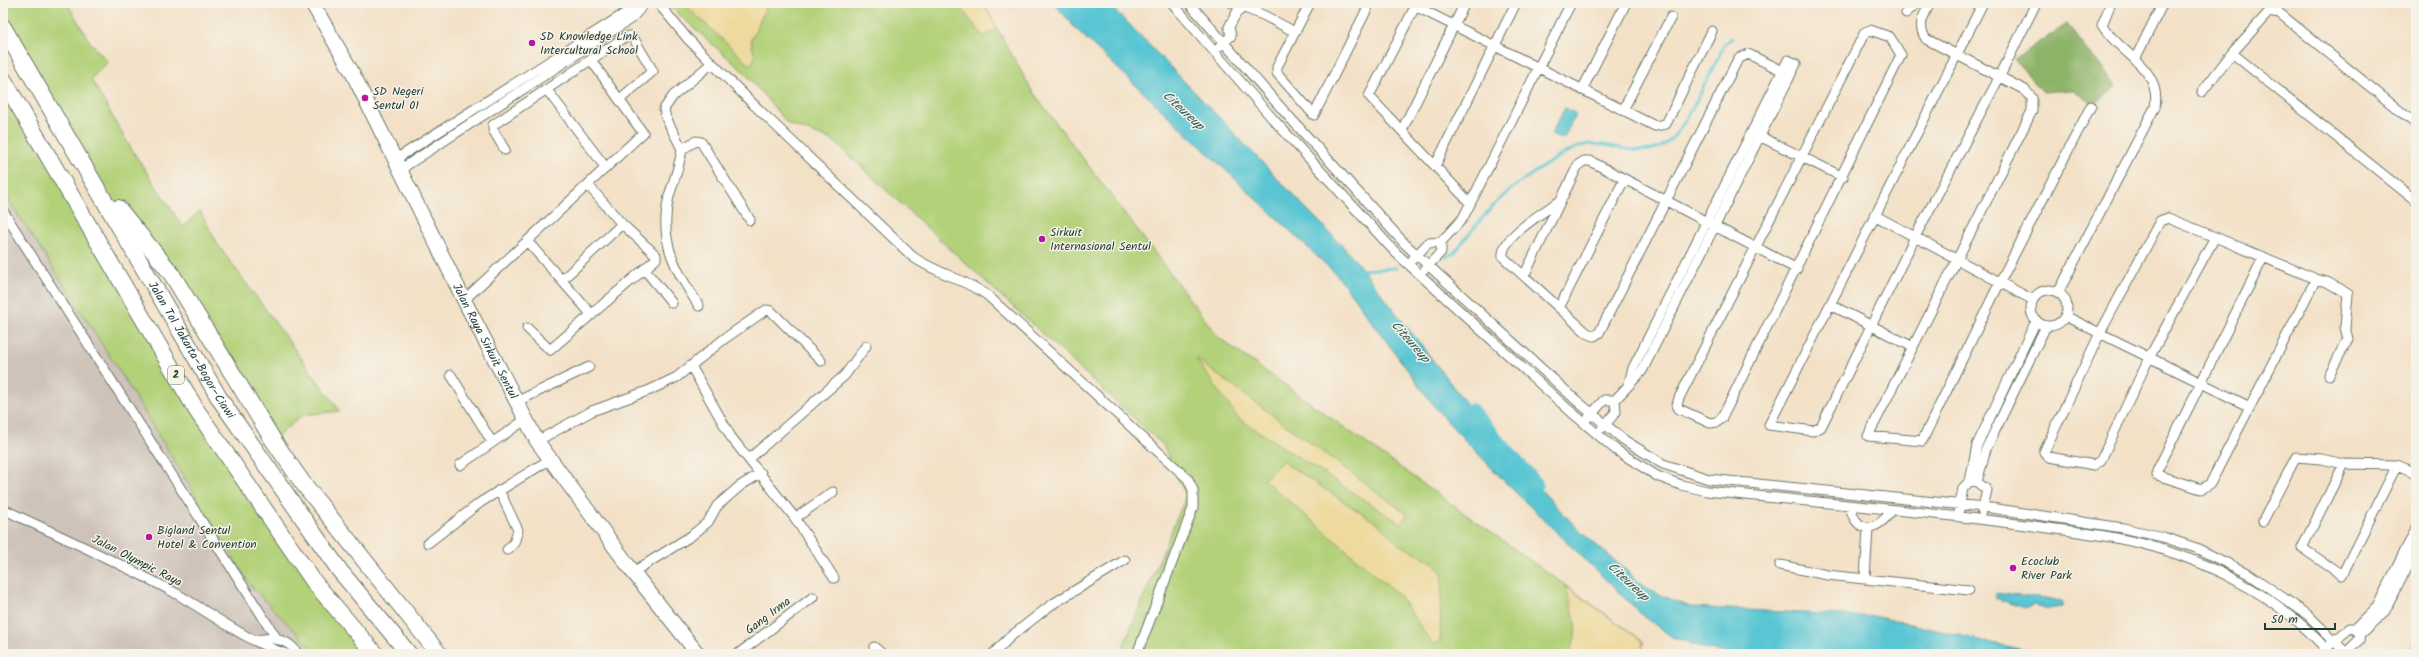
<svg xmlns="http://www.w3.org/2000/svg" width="2419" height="657" font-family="Kalam,sans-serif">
	<rect width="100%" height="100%" fill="#f7f3e8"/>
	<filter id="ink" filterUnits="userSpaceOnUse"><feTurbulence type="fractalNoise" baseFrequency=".025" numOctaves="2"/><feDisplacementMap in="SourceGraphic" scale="8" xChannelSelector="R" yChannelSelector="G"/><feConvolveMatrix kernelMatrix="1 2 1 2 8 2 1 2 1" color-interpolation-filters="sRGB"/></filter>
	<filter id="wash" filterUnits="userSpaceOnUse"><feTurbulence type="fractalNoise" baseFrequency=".012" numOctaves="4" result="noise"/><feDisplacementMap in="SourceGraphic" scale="16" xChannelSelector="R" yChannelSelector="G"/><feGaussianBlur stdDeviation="0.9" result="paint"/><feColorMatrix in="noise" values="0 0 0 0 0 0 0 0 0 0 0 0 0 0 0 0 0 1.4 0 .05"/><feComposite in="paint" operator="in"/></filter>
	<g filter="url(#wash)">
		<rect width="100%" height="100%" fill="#f3e1c7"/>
		<!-- industrial -->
		<path fill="#cec2b9" d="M 3,191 L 113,361 L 251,586 L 317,654 L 3,654 Z"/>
		<!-- green -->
		<path fill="#b2d179" stroke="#688756" d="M 3,3 L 67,3 L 90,42 L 108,62 L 91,79 L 130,147 L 183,227 L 200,211 L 218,245 L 340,411 L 303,415 L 273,440 L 171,273 L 87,171 L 3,27 Z
			M 666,3 L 983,3 L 1032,91 L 1219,338 L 1643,641 L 1642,654 L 1120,654 L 1186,496 L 1163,445 L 832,140 L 788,124 L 745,73 Z
			M 3,79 L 197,411 L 375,654 L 317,654 L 251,586 L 118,369 L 3,191 Z"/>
		<!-- forest -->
		<path fill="#8db369" stroke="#56784e" d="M 2067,24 L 2117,87 L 2093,104 L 2072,90 L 2043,92 L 2014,59 Z"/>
		<!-- sand -->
		<path fill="#eeda9e" stroke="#868c69" d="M 686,3 L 768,3 L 751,40 L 755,58 L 750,65 L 684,4 Z
			M 957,3 L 983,3 L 997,28 L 984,37 Z
			M 1196,359 L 1407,514 L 1401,524 L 1238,418 Z
			M 1282,461 L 1378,524 L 1399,544 L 1434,563 L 1442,573 L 1440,641 L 1433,645 L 1398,594 L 1264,480 Z
			M 1565,586 L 1643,641 L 1642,654 L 1568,654 C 1583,632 1572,608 1565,586 Z"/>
		<!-- water -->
		<path fill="#5ac6d3" stroke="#3c8284" d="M 1054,3 L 1107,3 L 1131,26 L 1353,257 L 1499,446 L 1581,532 L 1649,590 L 1690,607 L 1879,617 L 2041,654 L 1729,654 L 1710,650 L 1672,637 L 1642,615 L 1504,481 L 1441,415 L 1337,275 L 1077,30 Z
			M 1565,108 L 1576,114 L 1563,139 L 1551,134 Z
			M 1995,593 L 2062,601 L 2062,607 L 2048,609 L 2033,604 L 2025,608 L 1995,598 Z"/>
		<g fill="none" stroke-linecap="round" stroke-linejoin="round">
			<!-- stream -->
			<path stroke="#5ac6d3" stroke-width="3" d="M 1446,257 L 1454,253 C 1469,235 1483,215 1500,199 C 1515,185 1570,145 1590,144 C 1615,143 1643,160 1667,143 C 1686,129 1712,68 1725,44 L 1732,38
				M 1360,270 L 1396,268"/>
			<!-- river -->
			<path stroke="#5ac6d3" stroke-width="17" d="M 1471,412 L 1535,485"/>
		</g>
	</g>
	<g filter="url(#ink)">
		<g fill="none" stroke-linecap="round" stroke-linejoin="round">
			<!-- street casing -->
			<g stroke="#697667" stroke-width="11">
				<path id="street" d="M 658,3 L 687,38 L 751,102 L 913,257 C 936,273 964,279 987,295 L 1188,479 L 1193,490 L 1193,508 L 1137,654
					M 1172,3 L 1272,118 L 1396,253 L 1569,410 L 1616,450 L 1657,476 L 1681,485 L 1707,491 C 1813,502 1920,511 2026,525 C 2068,531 2113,535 2154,547 C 2217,565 2287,602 2330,654
					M 1189,3 L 1282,109 L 1405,244 L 1577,401 L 1624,440 L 1663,464 L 1709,479 L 1984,507 L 2123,528 L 2163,537 L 2196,548 L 2249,574 L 2308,615 L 2347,654
					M 1232,3 L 1265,16 L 1295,32
					M 1310,3 L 1277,67 L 1277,73 L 1314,115 L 1370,3
					M 1417,3 L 1369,96 L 1470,203
					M 1930,3 C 1923,17 1917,25 1926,39 L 2025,90 L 2032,98 L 2032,111 L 1868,436 L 1922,441 L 2000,282 L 2091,106
					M 1983,3 L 1769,425 L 1813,431 L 1821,427 L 1915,237 L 1999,78 L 2036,3
					M 1415,6 L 1655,126 L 1666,124 L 1712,31
					M 1906,13 L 1917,3
					M 1870,30 L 1890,37 L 1901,55 L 1722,418 L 1717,422 L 1710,423 L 1679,409 L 1677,405 L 1679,398 L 1865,32 Z
					M 1220,46 L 1231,36 L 1229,27 L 1237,12 L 1247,6
					M 2232,53 L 2416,201
					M 2135,59 L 2163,3
					M 547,90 L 606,168
					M 1582,90 L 1626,3
					M 2202,92 L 2232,53 L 2268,13 L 2278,12 L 2416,124
					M 1623,110 L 1671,17
					M 1402,130 L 1465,3
					M 1755,134 L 1843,177
					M 682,149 L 696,141 L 701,142 L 750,220
					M 505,150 L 493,130 L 493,125 L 625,37 L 630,36 L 634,39 L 653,71 L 620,99
					M 396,159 L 627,12 L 637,11
					M 1435,166 L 1516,3
					M 401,169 L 632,18 L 645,3
					M 1561,200 C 1546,211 1500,237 1503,257 L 1587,333 L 1594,336 L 1599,333 L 1738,59 L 1748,54 L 1783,71
					M 3,211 L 277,639
					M 1874,215 L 2033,300
					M 2168,218 L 2215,237 L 2149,358 L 2101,460 L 2094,465 L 2049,457 L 2044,452 L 2100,333 L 2160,221 Z
					M 2215,237 L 2316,279 L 2210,484 L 2201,489 L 2157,475 L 2157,471 L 2263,258
					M 527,241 L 592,315
					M 1413,259 L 1428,243 L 1441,242
					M 1425,269 L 1441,252 L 1441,242 L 1463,218 L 1571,3
					M 645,270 L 672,303
					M 1524,276 L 1578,165 L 1584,161 L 1590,161 L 1797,269
					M 2316,279 L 2327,282 L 2348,294 L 2345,327 L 2348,339 L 2329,375
					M 562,280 L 622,224
					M2031 308a18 18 0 1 1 36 0a18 18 0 1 1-36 0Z
					M 2058,293 L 2155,107 C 2162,67 2119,54 2102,25 L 2111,3
					M 464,300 L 643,133 L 591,60
					M 1831,305 L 1913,347
					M 699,306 C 676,270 658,242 669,196 C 674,180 680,165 682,149 L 666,118 L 664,109 L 673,96 L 712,63
					M 1559,308 L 1624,180
					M 2065,316 L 2250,407
					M 527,328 L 550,350 L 656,259 L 656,255 L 622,224 L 588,185
					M 691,366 L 731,437 L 795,518 L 834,578
					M 451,375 L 492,442
					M 516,402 L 589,367
					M 1589,417 L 1604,400 L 1615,400
					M 1602,428 L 1616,412 L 1615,400 L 1642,371 L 1796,64 L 1788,60 L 1633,368 L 1629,383
					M 537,441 L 592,411 L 650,390 L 677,377 L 724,339 L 766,310 L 771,311 L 821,361
					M 749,459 L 845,375 L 866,346
					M 2344,464 L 2397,465 L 2416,473
					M 460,465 L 525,420
					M 1970,481 L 1977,445 L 2036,321
					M 1977,482 L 1986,449 L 2046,326
					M 499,490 L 518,530 L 514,543 L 507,550
					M 1850,506 C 1857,536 1877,531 1892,510
					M 3,509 C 61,537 121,563 177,594 C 213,615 247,641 286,654
					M 1959,510 L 1963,488 L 1970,481 L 1977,482 L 1987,490 L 1982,511
					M 795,518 L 833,492
					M 2263,521 L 2296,457 L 2321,459 L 2344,464 L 2302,548 L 2342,575 L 2397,465
					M 428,543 L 481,502 L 549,460
					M 1780,565 L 1827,575 L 1969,590
					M 633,572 L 691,536 L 708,522 L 717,506 L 740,486 L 761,473
					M 1865,578 L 1868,528
					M 2355,629 L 2377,607 L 2416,529
					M 2360,634 L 2385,611 L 2416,548
					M 258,640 C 272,636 290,640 298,654
					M 2331,644 L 2350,628 L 2355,629 L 2360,634 L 2359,640 L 2345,654
					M 874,647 L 882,654
					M 738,654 L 813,597
					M 993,654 L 1010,637 L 1051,605 L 1125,560
					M 2415,654 L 2416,649"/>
			</g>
			<!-- primary casing -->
			<g stroke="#697667" stroke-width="16">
				<g id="primary">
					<path id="s1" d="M 312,3 L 352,72 L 464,300 L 537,441 L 633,572 L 698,654"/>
				</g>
			</g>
			<!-- highway casing -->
			<g stroke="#697667" stroke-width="18">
				<g id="highway">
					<path id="s2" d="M 3,27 L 221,401 L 340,571 L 409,654"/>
					<path d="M 3,79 L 197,411 L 314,582 L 375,654"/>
					<path d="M 118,208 L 171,273 L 273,440 L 302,482 L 439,654"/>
				</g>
			</g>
			<!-- street -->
			<use href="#street" stroke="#fff" stroke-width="9"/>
			<!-- primary -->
			<use href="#primary" stroke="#fff" stroke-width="14"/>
			<!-- highway -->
			<use href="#highway" stroke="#fff" stroke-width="16"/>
		</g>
	</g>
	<!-- markers -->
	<g fill="#b5179e" stroke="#f7f3e8" stroke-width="1.5">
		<circle cx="532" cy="43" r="4"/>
		<circle cx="365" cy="98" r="4"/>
		<circle cx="1042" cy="239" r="4"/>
		<circle cx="149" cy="537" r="4"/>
		<circle cx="2013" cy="568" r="4"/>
	</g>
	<g text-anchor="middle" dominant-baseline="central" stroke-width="3" stroke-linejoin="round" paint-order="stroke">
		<!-- shield labels -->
		<rect fill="#f7f3e8" stroke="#60746a" stroke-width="1" x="168" y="366" width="16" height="18" rx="3"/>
		<g font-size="11" font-weight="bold" fill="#1f3d34">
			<text x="176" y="375">2</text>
		</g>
		<!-- poi labels -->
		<g font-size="12" fill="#1f3d34" stroke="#f7f3e8" text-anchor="start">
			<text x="540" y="36">SD Knowledge Link<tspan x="540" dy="14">Intercultural School</tspan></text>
			<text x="373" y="91">SD Negeri<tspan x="373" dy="14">Sentul 01</tspan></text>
			<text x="1050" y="232">Sirkuit<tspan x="1050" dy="14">Internasional Sentul</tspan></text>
			<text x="157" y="530">Bigland Sentul<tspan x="157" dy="14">Hotel &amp; Convention</tspan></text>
			<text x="2021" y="561">Ecoclub<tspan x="2021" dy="14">River Park</tspan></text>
		</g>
		<!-- street labels -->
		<g font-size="12" fill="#1f3d34" stroke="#f7f3e8">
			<text stroke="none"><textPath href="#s1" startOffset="380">Jalan Raya Sirkuit Sentul</textPath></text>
			<text stroke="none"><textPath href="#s2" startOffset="374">Jalan Tol Jakarta–Bogor–Ciawi</textPath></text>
			<text transform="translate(137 561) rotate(27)">Jalan Olympic Raya</text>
			<text transform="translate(768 616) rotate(-37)">Gang Irma</text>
		</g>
		<!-- water labels -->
		<g font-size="13" font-style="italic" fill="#2e5f5c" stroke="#f7f3e8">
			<text transform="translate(1183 111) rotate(43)">Citeureup</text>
			<text transform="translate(1410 342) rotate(49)">Citeureup</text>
			<text transform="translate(1628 582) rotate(43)">Citeureup</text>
		</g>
	</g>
	<!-- margin -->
	<rect width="2419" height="657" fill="none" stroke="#f7f3e8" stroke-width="16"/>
	<!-- scale -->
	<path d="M2265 623v6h70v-6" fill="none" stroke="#1f3d34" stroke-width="2"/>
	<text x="2271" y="623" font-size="12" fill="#1f3d34" stroke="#f7f3e8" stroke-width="3" paint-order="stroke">50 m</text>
</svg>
